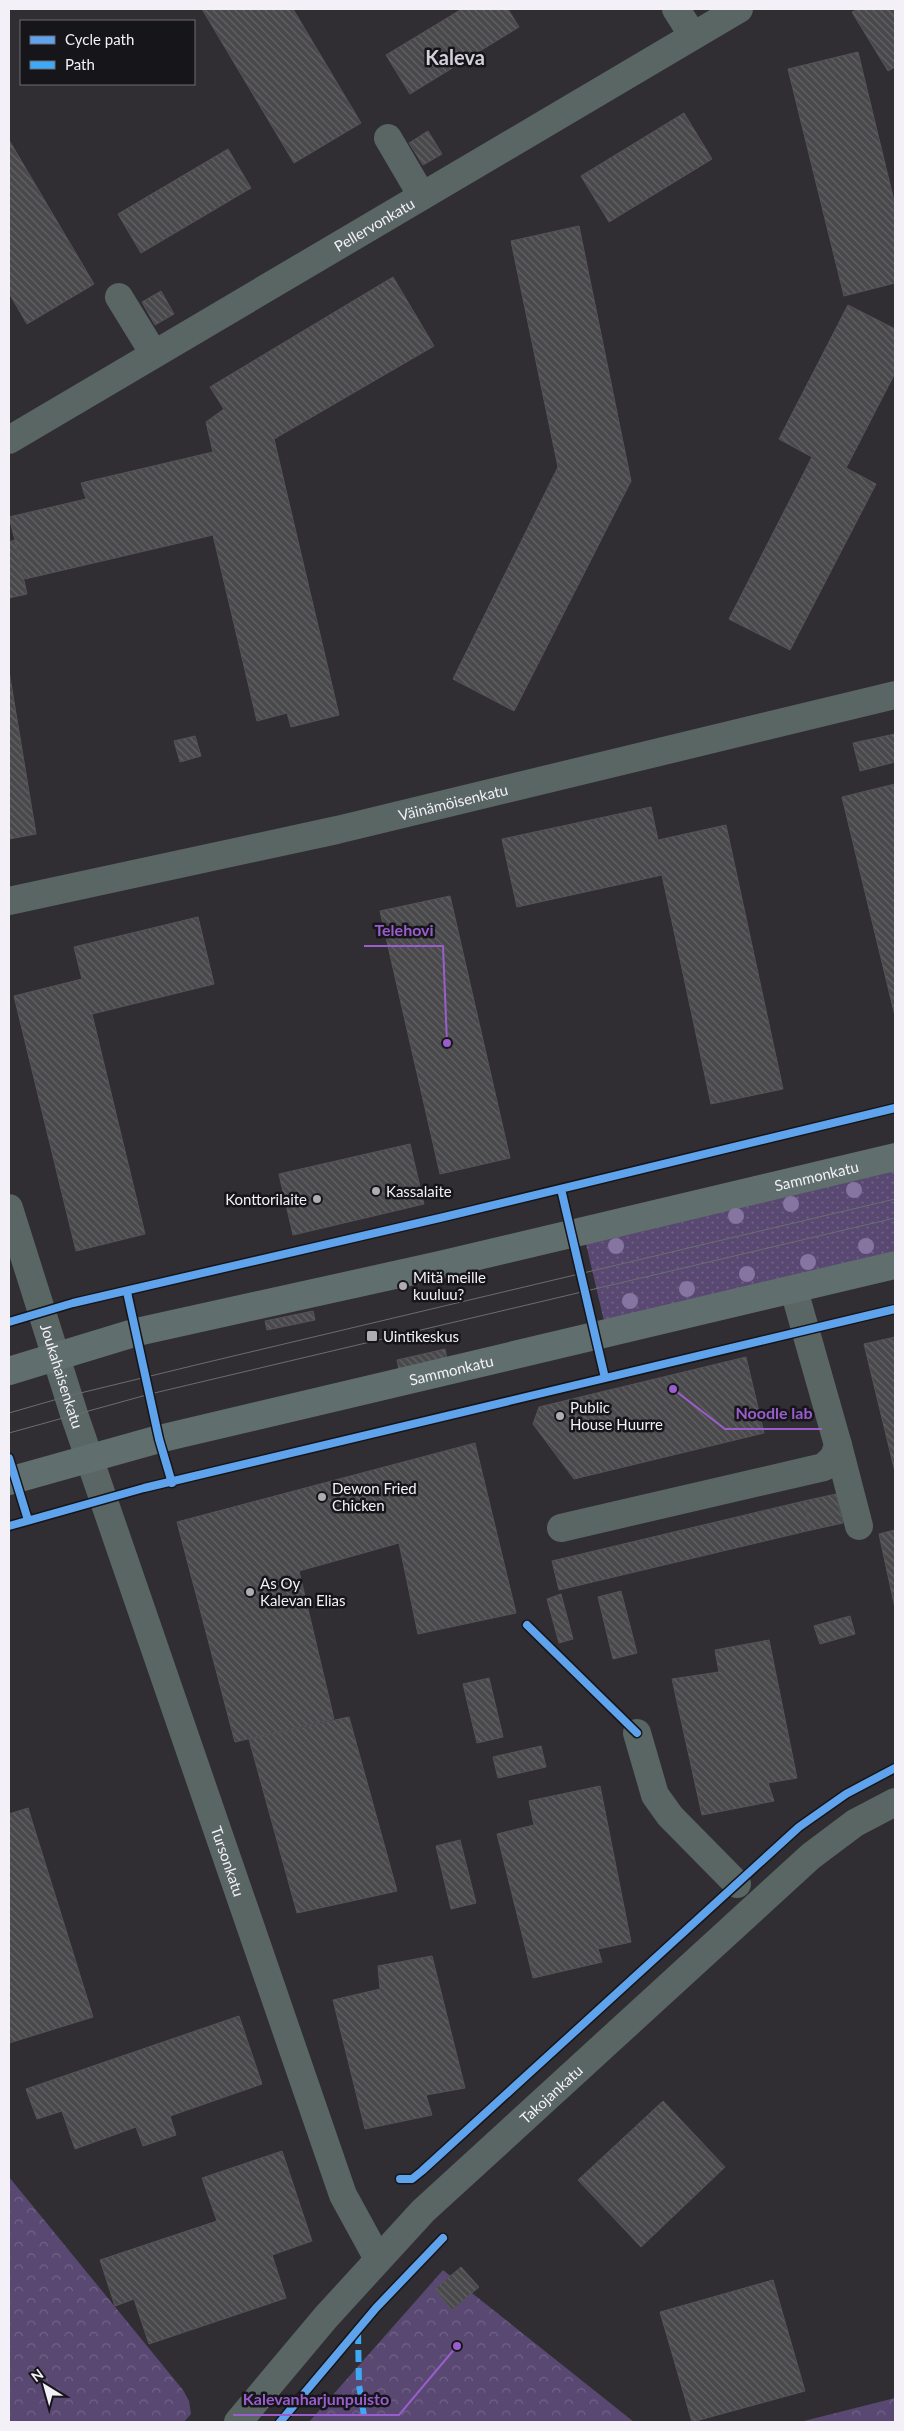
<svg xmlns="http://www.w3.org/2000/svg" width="904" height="2431" font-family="Lato,sans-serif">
	<defs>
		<pattern id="grass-dots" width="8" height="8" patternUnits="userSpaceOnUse" patternTransform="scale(1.25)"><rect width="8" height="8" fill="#594872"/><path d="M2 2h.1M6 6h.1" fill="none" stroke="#716387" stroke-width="1.8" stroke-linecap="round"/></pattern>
		<pattern id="forest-crowns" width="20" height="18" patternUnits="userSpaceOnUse" patternTransform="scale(1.25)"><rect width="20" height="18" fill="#594872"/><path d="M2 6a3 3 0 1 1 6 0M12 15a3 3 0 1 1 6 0" fill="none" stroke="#716387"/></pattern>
		<pattern id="building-back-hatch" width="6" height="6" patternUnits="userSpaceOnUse" patternTransform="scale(1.25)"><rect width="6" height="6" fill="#49484b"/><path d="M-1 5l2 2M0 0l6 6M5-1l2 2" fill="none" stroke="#646366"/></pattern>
	</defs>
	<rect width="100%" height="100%" fill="#302e32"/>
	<!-- grass -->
	<path fill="url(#grass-dots)" d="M 895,1171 L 895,1251 L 604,1321 L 586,1244 Z"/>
	<!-- forest -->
	<path fill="url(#forest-crowns)" d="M 9,2177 L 183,2390 L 189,2401 L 191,2414 L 184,2422 L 9,2422 Z
		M 443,2270 L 634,2422 L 309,2422 Z
		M 895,2398 L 895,2422 L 800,2422 Z"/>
	<!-- building -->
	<path fill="url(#building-back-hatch)" stroke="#555357" d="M 202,9 L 293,9 L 361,123 L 294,163 Z
		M 462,9 L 508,9 L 519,27 L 410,94 L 386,55 Z
		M 859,9 L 895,9 L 895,67 L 888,71 L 852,12 Z
		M 858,52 L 895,205 L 895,283 L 844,296 L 788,69 Z
		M 684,113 L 712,159 L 609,222 L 581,176 Z
		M 428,131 L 442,154 L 423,165 L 409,143 Z
		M 9,140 L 94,284 L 27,324 L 9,293 Z
		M 228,149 L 251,188 L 141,253 L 118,214 Z
		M 579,226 L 631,481 L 514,711 L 453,679 L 558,467 L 511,241 Z
		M 393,277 L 434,346 L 274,439 L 339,715 L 291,727 L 287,713 L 257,721 L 213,535 L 25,579 L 9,517 L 86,499 L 81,483 L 213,452 L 206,422 L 224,409 L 210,387 Z
		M 161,291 L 174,314 L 155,325 L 142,302 Z
		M 848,305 L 895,329 L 895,373 L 846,468 L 876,484 L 790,650 L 729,619 L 812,457 L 779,439 Z
		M 15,540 L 27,594 L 9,598 L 9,542 Z
		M 9,671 L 36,834 L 9,839 Z
		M 895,734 L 895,762 L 860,771 L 853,743 Z
		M 195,736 L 201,756 L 180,762 L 174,741 Z
		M 895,784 L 895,1016 L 842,797 Z
		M 651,807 L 658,840 L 726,825 L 783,1089 L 711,1104 L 662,875 L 517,907 L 502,839 Z
		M 450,896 L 510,1158 L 440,1174 L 380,911 Z
		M 198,917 L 214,984 L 92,1014 L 145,1234 L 76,1251 L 14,996 L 82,979 L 74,947 Z
		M 410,1144 L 424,1204 L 293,1235 L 279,1174 Z
		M 313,1311 L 315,1320 L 267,1330 L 265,1321 Z
		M 895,1337 L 895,1472 L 864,1344 Z
		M 445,1349 L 447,1359 L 399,1370 L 397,1360 Z
		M 746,1357 L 764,1433 L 574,1479 L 533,1424 L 539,1407 Z
		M 475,1443 L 516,1613 L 418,1634 L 399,1543 L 299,1571 L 334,1719 L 235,1742 L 177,1522 Z
		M 836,1494 L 843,1523 L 811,1530 L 804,1501 Z
		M 804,1501 L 811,1530 L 559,1590 L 552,1561 Z
		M 895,1530 L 895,1608 L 879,1534 Z
		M 621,1591 L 637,1653 L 613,1659 L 598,1597 Z
		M 561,1594 L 573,1639 L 559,1643 L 547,1599 Z
		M 850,1616 L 855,1634 L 820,1644 L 814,1626 Z
		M 769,1640 L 797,1778 L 768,1783 L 774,1801 L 702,1815 L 672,1679 L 719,1672 L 715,1650 Z
		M 489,1678 L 503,1737 L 477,1743 L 463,1684 Z
		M 349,1717 L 397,1891 L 297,1913 L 249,1739 Z
		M 541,1746 L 546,1767 L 498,1778 L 493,1757 Z
		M 600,1786 L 631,1942 L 598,1949 L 602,1962 L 533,1978 L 497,1834 L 534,1825 L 529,1801 Z
		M 28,1808 L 93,2017 L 9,2043 L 9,1814 Z
		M 460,1840 L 476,1903 L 451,1909 L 436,1846 Z
		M 432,1956 L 465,2088 L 426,2095 L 432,2115 L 365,2129 L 333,2000 L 380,1989 L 378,1966 Z
		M 239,2016 L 262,2084 L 170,2116 L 176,2135 L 143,2146 L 136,2127 L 75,2149 L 62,2111 L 37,2119 L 26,2089 Z
		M 663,2101 L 725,2167 L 641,2247 L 578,2180 Z
		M 282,2151 L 312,2241 L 272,2255 L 286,2298 L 149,2344 L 134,2299 L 115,2306 L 100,2260 L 217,2221 L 202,2178 Z
		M 461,2267 L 479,2287 L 452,2310 L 435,2289 Z
		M 773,2280 L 805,2391 L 692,2422 L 660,2312 Z"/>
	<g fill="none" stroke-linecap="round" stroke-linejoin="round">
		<!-- minor -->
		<g stroke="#596663" stroke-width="28">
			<path d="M 676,9 L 693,36"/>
			<path d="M 388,138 L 422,196"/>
			<path d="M 119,297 L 154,354"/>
			<path id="s1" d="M 9,440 L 739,9"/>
			<path id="s2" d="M 9,901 L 337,830 L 895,695"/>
			<path id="s3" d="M 9,1208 L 74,1414 L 343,2195 L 378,2259"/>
			<path d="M 838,1445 L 859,1526"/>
			<path d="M 561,1528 L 824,1467 L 834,1457 L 838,1445 L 794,1290"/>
			<path d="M 637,1733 L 655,1795 L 670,1816 L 737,1884"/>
			<path id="s4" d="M 238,2422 L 326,2317 L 423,2211 L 811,1856 L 855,1823 L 895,1802"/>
		</g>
		<!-- major -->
		<g stroke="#606f6e" stroke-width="28">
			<path id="s5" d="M 9,1371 L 137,1332 L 440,1265 L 895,1157"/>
			<path id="s6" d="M 9,1481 L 159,1439 L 895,1265"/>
		</g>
		<!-- tram -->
		<path stroke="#686e6e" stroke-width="1" d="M 9,1413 L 68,1396 L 204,1363 L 895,1199
			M 9,1433 L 150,1394 L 895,1218"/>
		<!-- quiet -->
		<path stroke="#3fa9f5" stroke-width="6" stroke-dasharray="12 6" stroke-linecap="butt" d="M 358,2332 L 359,2385 L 365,2422"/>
		<!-- cycleway casing -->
		<g stroke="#161519" stroke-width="11">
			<path id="cycleway" d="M 561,1189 L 605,1378
				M 127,1292 L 159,1439 L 172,1483
				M 9,1322 L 73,1303 L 444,1217 L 895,1108
				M 9,1458 L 28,1520
				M 9,1526 L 144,1488 L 895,1309
				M 527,1625 L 637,1733
				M 400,2179 L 412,2179 L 422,2171 L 799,1827 L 846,1794 L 895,1768
				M 280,2422 L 376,2308 L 443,2238"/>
		</g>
		<!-- cycleway -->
		<use href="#cycleway" stroke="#60a3ed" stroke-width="8"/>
	</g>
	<!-- trees -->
	<g fill="#8674a1">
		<circle cx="854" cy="1190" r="8"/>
		<circle cx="791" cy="1204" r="8"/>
		<circle cx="736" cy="1216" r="8"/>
		<circle cx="616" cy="1246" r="8"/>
		<circle cx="866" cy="1246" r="8"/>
		<circle cx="808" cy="1262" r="8"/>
		<circle cx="747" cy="1274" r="8"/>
		<circle cx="687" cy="1289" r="8"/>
		<circle cx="630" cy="1301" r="8"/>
	</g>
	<!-- markers -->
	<g fill="#afadb2" stroke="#161519" stroke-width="2">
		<circle cx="376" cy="1191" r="5"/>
		<circle cx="317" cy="1199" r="5"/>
		<circle cx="403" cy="1286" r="5"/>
		<rect x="366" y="1330" width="12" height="12" rx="2.5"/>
		<circle cx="560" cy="1416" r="5"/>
		<circle cx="322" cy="1497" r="5"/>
		<circle cx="250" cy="1592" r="5"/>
	</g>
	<g text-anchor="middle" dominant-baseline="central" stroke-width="5" stroke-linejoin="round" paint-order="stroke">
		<!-- street labels -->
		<g font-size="15" fill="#f3f1f7" stroke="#161519">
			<text stroke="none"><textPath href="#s1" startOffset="424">Pellervonkatu</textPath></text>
			<text stroke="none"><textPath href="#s2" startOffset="455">Väinämöisenkatu</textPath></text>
			<text stroke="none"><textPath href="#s5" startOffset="831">Sammonkatu</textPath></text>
			<text stroke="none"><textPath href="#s6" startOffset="456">Sammonkatu</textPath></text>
			<text stroke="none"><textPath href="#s3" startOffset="176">Joukahaisenkatu</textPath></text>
			<text stroke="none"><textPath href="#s3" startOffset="689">Tursonkatu</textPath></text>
			<text stroke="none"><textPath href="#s4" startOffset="454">Takojankatu</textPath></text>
		</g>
		<!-- poi labels -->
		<g font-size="15" fill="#f3f1f7" stroke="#161519" text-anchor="start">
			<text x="386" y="1191">Kassalaite</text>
			<text x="307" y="1199" text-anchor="end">Konttorilaite</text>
			<text x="413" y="1277">Mitä meille<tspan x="413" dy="17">kuuluu?</tspan></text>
			<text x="383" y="1336">Uintikeskus</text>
			<text x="570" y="1407">Public<tspan x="570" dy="17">House Huurre</tspan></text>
			<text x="332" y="1488">Dewon Fried<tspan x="332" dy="17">Chicken</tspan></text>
			<text x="260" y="1583">As Oy<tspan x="260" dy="17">Kalevan Elias</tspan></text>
		</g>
		<!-- district labels -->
		<g font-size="20" font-weight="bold" fill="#d5d1dc" stroke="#161519">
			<text x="455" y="57">Kaleva</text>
		</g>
	</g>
	<!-- callouts -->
	<path fill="none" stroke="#995dcd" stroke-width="2" d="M447 1043L443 946H364M673 1389L725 1429H822M457 2346L399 2415H233"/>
	<g fill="#995dcd" stroke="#161519" stroke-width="2">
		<circle cx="447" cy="1043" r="5"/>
		<circle cx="673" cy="1389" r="5"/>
		<circle cx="457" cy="2346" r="5"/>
	</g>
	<g font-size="16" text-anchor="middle" font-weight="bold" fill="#995dcd" stroke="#161519" stroke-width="5" stroke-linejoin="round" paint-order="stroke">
		<text x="404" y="936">Telehovi</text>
		<text x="774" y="1419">Noodle lab</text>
		<text x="316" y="2405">Kalevanharjunpuisto</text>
	</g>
	<!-- border -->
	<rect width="904" height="2431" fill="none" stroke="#f3f1f7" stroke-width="20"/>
	<!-- legend -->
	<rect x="20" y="20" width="175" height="65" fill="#161519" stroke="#6e6d72"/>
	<rect x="30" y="36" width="25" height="8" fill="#60a3ed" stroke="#6e6d72"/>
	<text x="65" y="45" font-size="15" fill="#f3f1f7">Cycle path</text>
	<rect x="30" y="61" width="25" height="8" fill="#3fa9f5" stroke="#6e6d72"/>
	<text x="65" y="70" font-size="15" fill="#f3f1f7">Path</text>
	<!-- north arrow -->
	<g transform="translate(45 2386) rotate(323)" stroke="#161519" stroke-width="4" paint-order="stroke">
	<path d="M0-4L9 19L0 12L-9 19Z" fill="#f3f1f7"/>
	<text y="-8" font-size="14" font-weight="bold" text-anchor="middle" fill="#f3f1f7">N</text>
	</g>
</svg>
